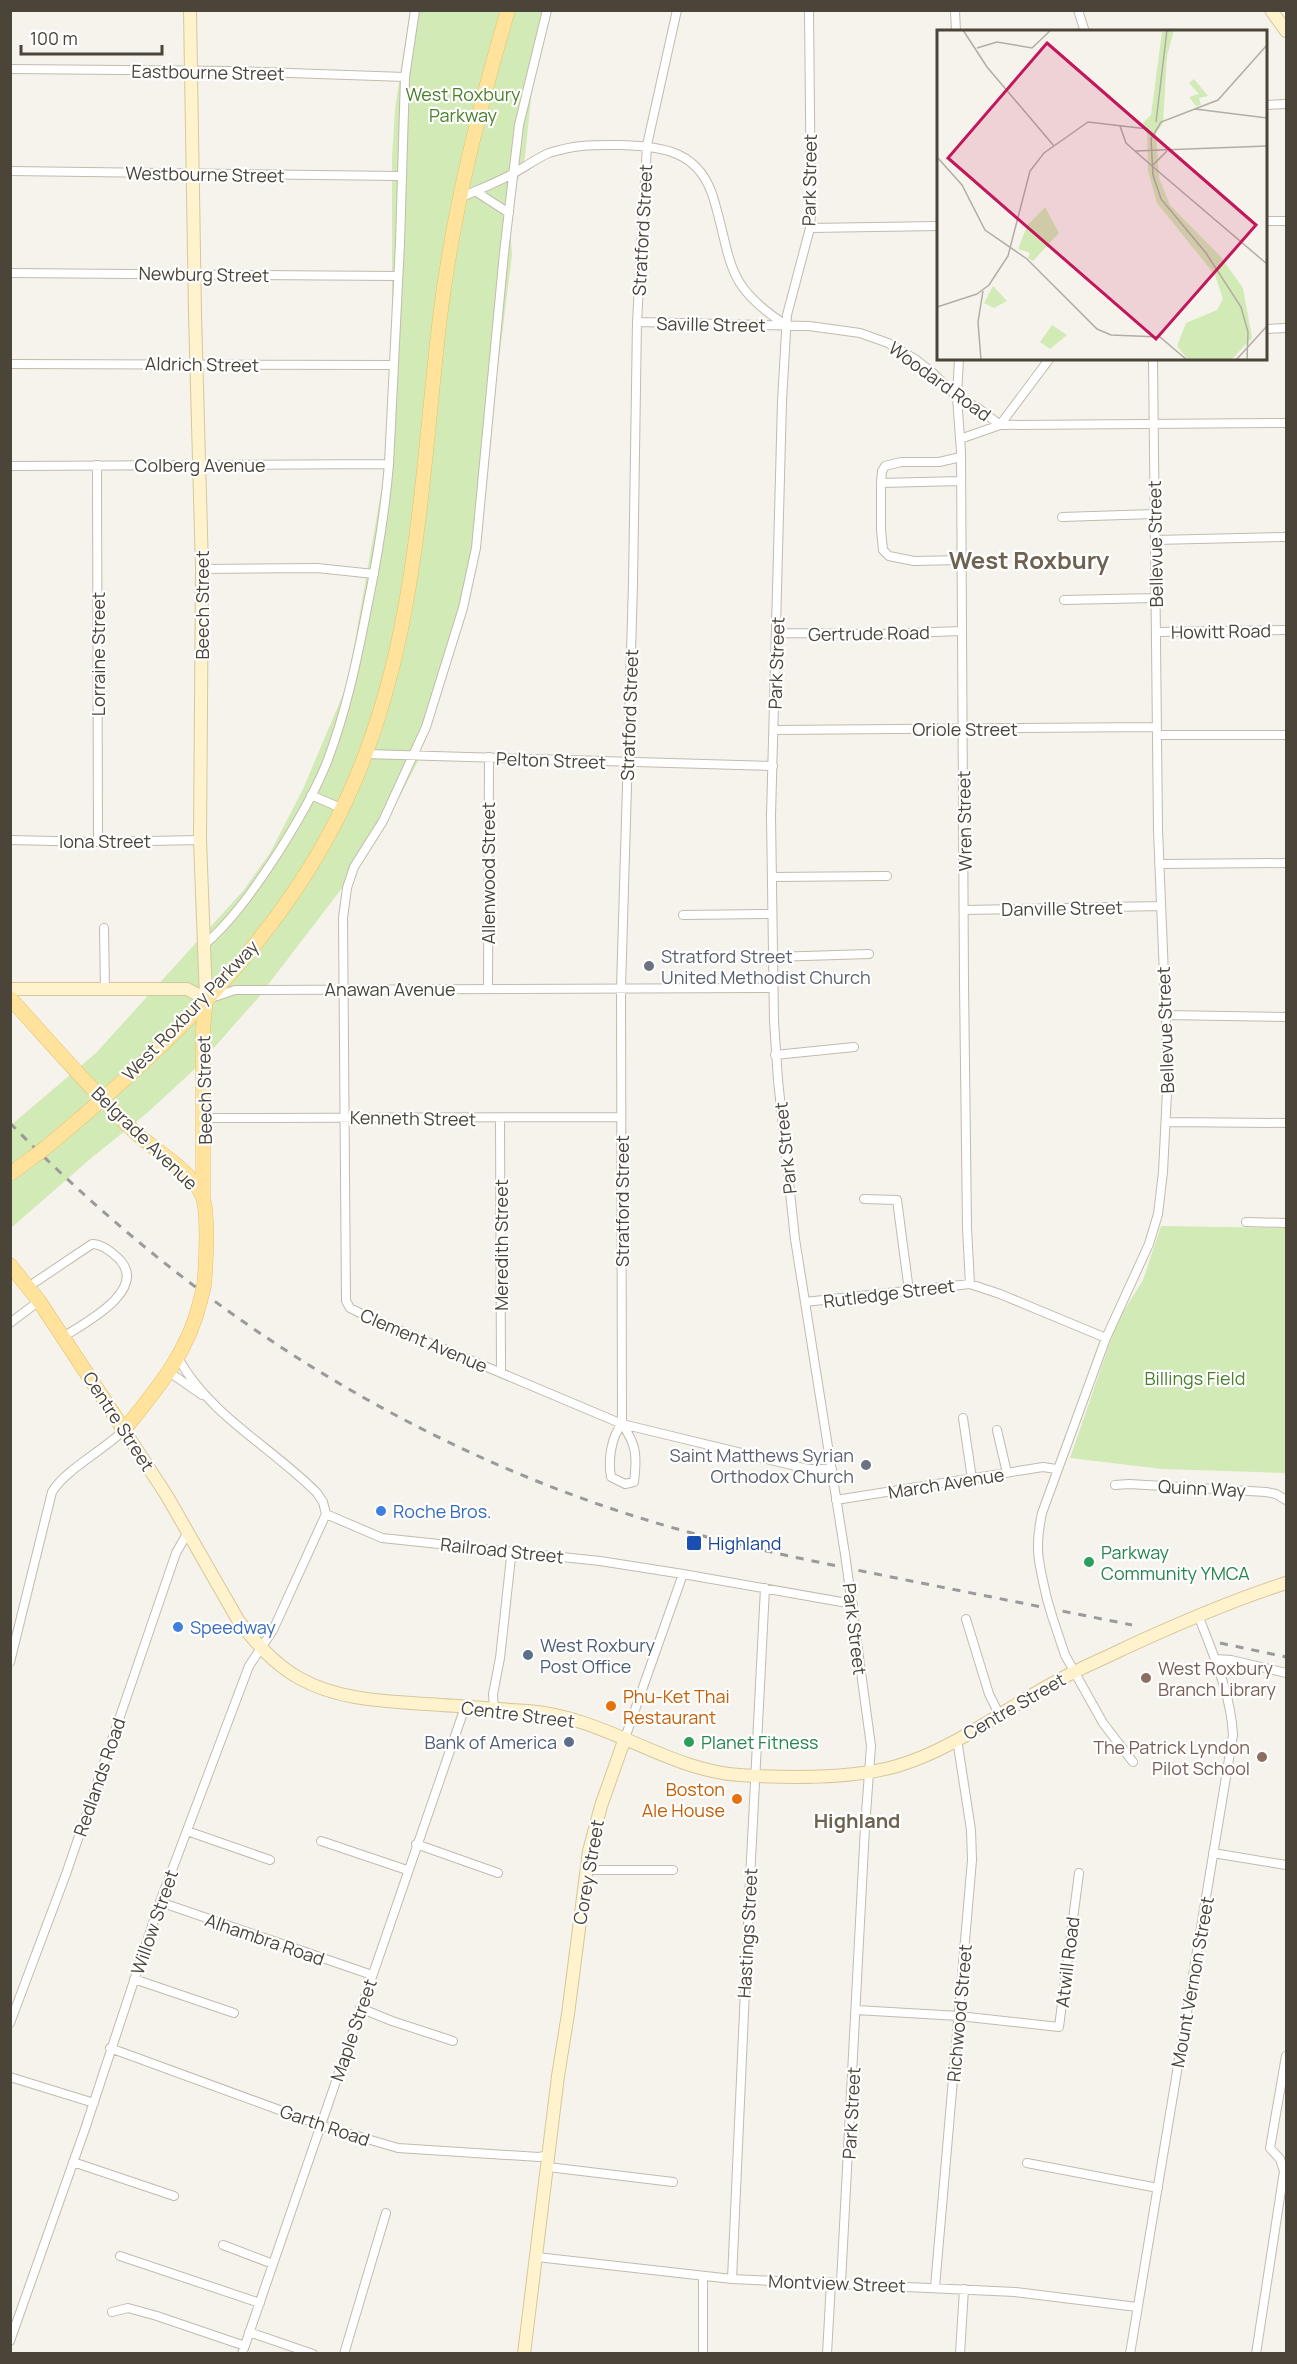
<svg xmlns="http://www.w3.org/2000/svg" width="1297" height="2364" font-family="Manrope,sans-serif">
	<rect width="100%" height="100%" fill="#f6f3ec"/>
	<!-- green -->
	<path fill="#d2eab5" d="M 410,11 L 547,11 L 532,89 L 525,157 L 509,209 L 512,255 L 473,566 L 420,736 L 418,761 L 399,798 L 365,844 L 349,879 L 257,999 L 197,1067 L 147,1113 L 89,1160 L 11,1228 L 11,1125 L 96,1053 L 243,891 L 270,853 L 303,789 L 344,692 L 351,664 L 383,481 L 392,335 L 392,158 L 395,109 Z
		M 1161,1226 L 1286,1228 L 1286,1473 L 1162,1469 L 1070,1458 L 1117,1322 L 1143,1280 Z"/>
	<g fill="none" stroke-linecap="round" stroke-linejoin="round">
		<!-- street casing -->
		<g stroke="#c2bbae" stroke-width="10">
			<path id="street" d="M 547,10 L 519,125 L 504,253 L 476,548 L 463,608 L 426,727 L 383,821 L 354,867 L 347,888 L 343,918 L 346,1301 L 350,1308 L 366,1316 L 622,1424 L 808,1469 L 832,1469
				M 809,10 L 811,214 L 810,228 L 787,315 L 782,401 L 771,816 L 774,1021 L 778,1080 L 795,1239 L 845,1554
				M 955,10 L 956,32
				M 1078,10 L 1085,32
				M 10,69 L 235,71 L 405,77
				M 1266,105 L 1286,104
				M 10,171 L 400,176
				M 475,191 L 509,213
				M 460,198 C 477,190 496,183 514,173 C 525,167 537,158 549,153 C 577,144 592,145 621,145 C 665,147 700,151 714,200 C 733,264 724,285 786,325
				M 1266,221 L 1286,221
				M 810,228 L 938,226
				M 10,273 L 398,276
				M 637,322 L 809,326 L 860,333 L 888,343 L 915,359 L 933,373 L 957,397 L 978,408 L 1000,425 L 1286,423
				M 1266,329 L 1286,328
				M 959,358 L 957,397 L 961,452 L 964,983 L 967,1228 L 970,1284
				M 10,364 L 393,365
				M 960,439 L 1000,425 L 1050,358
				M 961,457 L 939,462 L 901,462 L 885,466 L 882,471 L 881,483 L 881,530 L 883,550 L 889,556 L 914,561 L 961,560
				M 97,465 L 98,842
				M 10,466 L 389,464
				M 881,483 L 961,481
				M 1062,517 L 1154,514
				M 1155,540 L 1286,537
				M 202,569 L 317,568 L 374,574
				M 1064,600 L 1155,598
				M 1156,632 L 1286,630
				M 777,633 L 880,634 L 961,631
				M 774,730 L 1157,727
				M 1157,735 L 1286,735
				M 366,754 L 773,766
				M 311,795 L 343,809
				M 10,840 L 98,842 L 200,840
				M 1159,864 L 1286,863
				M 772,877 L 887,876
				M 965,910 L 1160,906
				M 683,915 L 772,914
				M 104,928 L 105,989
				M 203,946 C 231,922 252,892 272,862 C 293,830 313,797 327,762 C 346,712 357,660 367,608 C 377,560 385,512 389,464 L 400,243 L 405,77 L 415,10
				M 773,957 L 869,954
				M 488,988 L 489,757
				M 211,998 L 235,990 L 773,988
				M 1165,1015 L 1286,1017
				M 775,1055 L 854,1047
				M 204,1118 L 621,1117
				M 500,1118 L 501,1371
				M 1166,1122 L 1286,1123
				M 864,1199 L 897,1200 L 909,1291
				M 1246,1222 L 1286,1223
				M 28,1287 L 92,1244 C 103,1244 113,1253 120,1260 C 148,1291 83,1324 63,1337
				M 805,1302 L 970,1284 L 1000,1294 L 1106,1338
				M 10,1323 L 39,1301
				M 178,1358 C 210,1416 272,1447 317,1493 L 323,1502 L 326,1514
				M 169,1372 L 202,1395
				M 963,1418 L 972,1479
				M 622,1424 C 611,1437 608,1460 611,1477 L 625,1484 L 634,1482 C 637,1457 637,1445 622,1424 L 621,988 L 633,584 L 637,322 L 647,145 L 677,10
				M 997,1430 L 1007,1473
				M 1115,1485 L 1129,1484 L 1266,1492 L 1276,1494 L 1286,1500
				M 836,1500 L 1043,1467 L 1056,1469
				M 326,1514 L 382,1538 L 600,1561 L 683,1574
				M 1047,1599 C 1039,1563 1034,1550 1042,1513 L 1106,1338 L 1149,1244 L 1158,1214 L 1163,1172 L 1168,1072 L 1158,830 L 1153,358
				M 1052,1616 L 1065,1655 L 1103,1723 L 1133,1762
				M 966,1619 L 989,1694 L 999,1714
				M 1216,1659 L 1231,1660 L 1286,1673
				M 10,1662 L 52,1492 C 65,1470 104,1450 124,1430
				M 494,1708 L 493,1694 L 500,1658 L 511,1557
				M 625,1738 L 683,1574 L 853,1604
				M 187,1831 L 270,1860
				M 321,1841 L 407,1870
				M 416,1844 L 498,1873
				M 1213,1853 L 1286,1865
				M 587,1870 L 673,1870
				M 160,1902 L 372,1975
				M 134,1979 L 234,2013
				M 360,2008 L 392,2021 L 453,2041
				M 856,2010 L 959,2016 L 1059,2027 L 1079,1873
				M 10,2023 L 66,1874 L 176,1553 L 188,1532
				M 110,2048 L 326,2127 L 398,2148 L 539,2157 L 549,2155
				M 10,2077 L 94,2103
				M 73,2162 L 174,2196
				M 1027,2163 L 1158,2188
				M 548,2167 L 673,2182
				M 223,2245 L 273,2264
				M 120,2256 L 260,2303
				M 537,2257 L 732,2279 L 1015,2292 L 1137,2307
				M 732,2279 L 750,1879 L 765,1588
				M 841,2283 L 865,1827 L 871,1746 L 848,1576
				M 935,2287 L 972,1860 L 971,1830 L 957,1739
				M 112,2312 L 128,2308 L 157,2316 L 245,2346
				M 249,2332 L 313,2354
				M 10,2341 L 85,2129 L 160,1902 L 249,1666 L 273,1630 L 326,1514
				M 242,2354 L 465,1707
				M 344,2354 L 386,2213
				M 703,2354 L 703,2276
				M 827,2354 L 831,2282
				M 960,2354 L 964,2289
				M 1130,2354 L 1233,1735 C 1231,1694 1213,1654 1198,1615
				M 1256,2354 L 1284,2171 L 1280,2159 L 1270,2148 L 1286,2056"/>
		</g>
		<!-- secondary casing -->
		<g stroke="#d6c79b" stroke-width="14">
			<path id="secondary" d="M 190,10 L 195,314 L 202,569 L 200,840 L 206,999
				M 1271,10 L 1286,31
				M 10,989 L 187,989 L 206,999
				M 124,1430 L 167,1496 L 238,1620 C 255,1642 274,1664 299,1678 C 338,1700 383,1701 426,1704 C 460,1706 494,1709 528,1711 C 606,1717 666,1770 739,1775 C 786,1778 852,1779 897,1766 C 955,1749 1004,1709 1057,1681 C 1078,1669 1101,1660 1123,1649 C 1177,1624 1230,1601 1286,1583
				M 524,2354 L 558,2076 L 568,2014 L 589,1851 L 601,1806 L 625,1738"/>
		</g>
		<!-- primary casing -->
		<g stroke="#e6c16a" stroke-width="15">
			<path id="primary" d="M 10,998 C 51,1043 91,1090 135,1132 C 156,1152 189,1168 202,1195 C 209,1211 206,1267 204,1286
				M 44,1149 C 151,1060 260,961 327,838 C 417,676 419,495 440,317 C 453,212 478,112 508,10
				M 10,1174 L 32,1158
				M 203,1196 L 203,1029 L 206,999
				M 10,1265 L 39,1301 L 124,1430 C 156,1390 188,1353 200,1302"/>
		</g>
		<!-- street -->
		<use href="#street" stroke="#fff" stroke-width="8"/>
		<!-- secondary -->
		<use href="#secondary" stroke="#fff3cd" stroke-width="12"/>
		<!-- primary -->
		<use href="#primary" stroke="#ffe39c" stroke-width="14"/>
		<!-- rail -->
		<path stroke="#9a9a9a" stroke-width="3" stroke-dasharray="8 8" stroke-linecap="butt" d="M 10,1123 C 197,1315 428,1461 688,1532 C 755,1550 823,1563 891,1577 C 971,1593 1052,1609 1132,1625
			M 1220,1643 L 1286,1657"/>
		<!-- street-bridge casing -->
		<g stroke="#c2bbae" stroke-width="10" stroke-linecap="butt">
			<path id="street-bridge" d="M 845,1554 L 848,1576
				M 1047,1599 L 1052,1616"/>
		</g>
		<!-- primary-bridge casing -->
		<g stroke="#e6c16a" stroke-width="15" stroke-linecap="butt">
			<path id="primary-bridge" d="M 32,1158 L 44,1149
				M 200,1302 L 204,1286"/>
		</g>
		<!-- street-bridge -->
		<use href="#street-bridge" stroke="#fff" stroke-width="8"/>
		<!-- primary-bridge -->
		<use href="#primary-bridge" stroke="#ffe39c" stroke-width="14"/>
	</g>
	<!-- markers -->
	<g fill="#6b7280" stroke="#fff" stroke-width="2">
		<circle cx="649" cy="966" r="6"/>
		<circle cx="866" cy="1465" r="6"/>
	</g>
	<g fill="#3f7fe0" stroke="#fff" stroke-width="2">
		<circle cx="381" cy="1511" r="6"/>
		<circle cx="178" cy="1627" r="6"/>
	</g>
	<rect fill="#1a4fb4" stroke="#fff" stroke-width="2" x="686" y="1535" width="16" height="16" rx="3"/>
	<g fill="#2e9e5b" stroke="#fff" stroke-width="2">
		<circle cx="1089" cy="1562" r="6"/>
		<circle cx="689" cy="1742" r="6"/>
	</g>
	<g fill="#5c6f8a" stroke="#fff" stroke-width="2">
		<circle cx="528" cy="1655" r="6"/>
		<circle cx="569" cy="1742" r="6"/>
	</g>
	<g fill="#8d6e63" stroke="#fff" stroke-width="2">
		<circle cx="1146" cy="1678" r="6"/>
		<circle cx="1262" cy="1757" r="6"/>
	</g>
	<g fill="#e8710a" stroke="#fff" stroke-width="2">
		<circle cx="611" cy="1706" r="6"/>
		<circle cx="737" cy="1799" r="6"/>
	</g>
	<g text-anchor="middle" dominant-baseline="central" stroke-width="4.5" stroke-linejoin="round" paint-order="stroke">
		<!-- street labels -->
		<g font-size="18" fill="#4b4439" stroke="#fff">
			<text transform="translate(208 72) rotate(1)">Eastbourne Street</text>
			<text transform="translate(205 174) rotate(1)">Westbourne Street</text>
			<text transform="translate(809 180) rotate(-89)">Park Street</text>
			<text transform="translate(642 230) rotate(-87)">Stratford Street</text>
			<text transform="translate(204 274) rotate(1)">Newburg Street</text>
			<text transform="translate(711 324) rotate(1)">Saville Street</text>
			<text transform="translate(202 364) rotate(1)">Aldrich Street</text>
			<text transform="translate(940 381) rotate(36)">Woodard Road</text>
			<text x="200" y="465">Colberg Avenue</text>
			<text transform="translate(1155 544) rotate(-91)">Bellevue Street</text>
			<text transform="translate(202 605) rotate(-90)">Beech Street</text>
			<text transform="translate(1221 631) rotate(-1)">Howitt Road</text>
			<text transform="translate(869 633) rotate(-1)">Gertrude Road</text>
			<text transform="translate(98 654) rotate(-90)">Lorraine Street</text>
			<text transform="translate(776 663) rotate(-88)">Park Street</text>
			<text transform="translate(629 715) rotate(-88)">Stratford Street</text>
			<text x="965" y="729">Oriole Street</text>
			<text transform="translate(551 760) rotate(2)">Pelton Street</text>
			<text transform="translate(964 821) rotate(-91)">Wren Street</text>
			<text x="105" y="841">Iona Street</text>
			<text transform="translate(488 873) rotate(-90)">Allenwood Street</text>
			<text transform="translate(1062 908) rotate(-1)">Danville Street</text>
			<text x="390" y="989">Anawan Avenue</text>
			<text transform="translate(190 1010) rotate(-46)">West Roxbury Parkway</text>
			<text transform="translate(1165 1030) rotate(-92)">Bellevue Street</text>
			<text transform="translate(204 1090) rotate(-91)">Beech Street</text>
			<text transform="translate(413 1118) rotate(1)">Kenneth Street</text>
			<text transform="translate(145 1138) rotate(44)">Belgrade Avenue</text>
			<text transform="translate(785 1148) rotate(-96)">Park Street</text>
			<text transform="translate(622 1201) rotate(-90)">Stratford Street</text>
			<text transform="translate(501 1245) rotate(-90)">Meredith Street</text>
			<text transform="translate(889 1293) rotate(-7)">Rutledge Street</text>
			<text transform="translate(424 1340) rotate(23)">Clement Avenue</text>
			<text transform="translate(119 1421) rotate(57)">Centre Street</text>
			<text transform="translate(946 1483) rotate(-9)">March Avenue</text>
			<text transform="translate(1202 1488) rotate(3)">Quinn Way</text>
			<text transform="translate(502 1550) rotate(6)">Railroad Street</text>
			<text transform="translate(855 1629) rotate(83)">Park Street</text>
			<text transform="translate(1014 1706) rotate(-30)">Centre Street</text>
			<text transform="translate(518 1714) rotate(7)">Centre Street</text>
			<text transform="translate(99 1777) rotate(-71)">Redlands Road</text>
			<text transform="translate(588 1872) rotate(-80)">Corey Street</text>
			<text transform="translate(154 1922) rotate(-71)">Willow Street</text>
			<text transform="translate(747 1933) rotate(-87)">Hastings Street</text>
			<text transform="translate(265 1939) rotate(19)">Alhambra Road</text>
			<text transform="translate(1067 1962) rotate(-83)">Atwill Road</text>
			<text transform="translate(1192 1982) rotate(-80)">Mount Vernon Street</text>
			<text transform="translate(959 2013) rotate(-85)">Richwood Street</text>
			<text transform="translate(353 2030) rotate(-71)">Maple Street</text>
			<text transform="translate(851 2113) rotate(-87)">Park Street</text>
			<text transform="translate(325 2125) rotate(19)">Garth Road</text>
			<text transform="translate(837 2283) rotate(2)">Montview Street</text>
		</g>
		<!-- park labels -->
		<g font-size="18" fill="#4a7f2a" stroke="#fff">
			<text x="463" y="94">West Roxbury<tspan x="463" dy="21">Parkway</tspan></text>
			<text x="1195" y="1378">Billings Field</text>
		</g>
		<!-- worship labels -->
		<g font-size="18" fill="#5b616d" stroke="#fff" text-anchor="start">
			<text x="661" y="956">Stratford Street<tspan x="661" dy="21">United Methodist Church</tspan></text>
			<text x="854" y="1455" text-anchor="end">Saint Matthews Syrian<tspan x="854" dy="21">Orthodox Church</tspan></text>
		</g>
		<!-- shop labels -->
		<g font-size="18" fill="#366cbe" stroke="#fff" text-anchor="start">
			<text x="393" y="1511">Roche Bros.</text>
			<text x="190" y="1627">Speedway</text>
		</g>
		<!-- transit labels -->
		<g font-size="18" fill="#164399" stroke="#fff" text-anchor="start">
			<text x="708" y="1543">Highland</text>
		</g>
		<!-- leisure labels -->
		<g font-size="18" fill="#27864d" stroke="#fff" text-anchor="start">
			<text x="1101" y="1552">Parkway<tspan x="1101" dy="21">Community YMCA</tspan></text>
			<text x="701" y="1742">Planet Fitness</text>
		</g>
		<!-- service labels -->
		<g font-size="18" fill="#4e5e75" stroke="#fff" text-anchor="start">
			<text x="540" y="1645">West Roxbury<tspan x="540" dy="21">Post Office</tspan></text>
			<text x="557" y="1742" text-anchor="end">Bank of America</text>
		</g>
		<!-- education labels -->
		<g font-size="18" fill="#785e54" stroke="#fff" text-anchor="start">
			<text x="1158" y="1668">West Roxbury<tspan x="1158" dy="21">Branch Library</tspan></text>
			<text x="1250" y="1747" text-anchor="end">The Patrick Lyndon<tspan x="1250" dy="21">Pilot School</tspan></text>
		</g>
		<!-- food labels -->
		<g font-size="18" fill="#c56008" stroke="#fff" text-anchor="start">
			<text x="623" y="1696">Phu-Ket Thai<tspan x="623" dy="21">Restaurant</tspan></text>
			<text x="725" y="1789" text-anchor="end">Boston<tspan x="725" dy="21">Ale House</tspan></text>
		</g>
		<!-- neighbourhood labels -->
		<g font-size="20" font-weight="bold" fill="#6e6250" stroke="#fff">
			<text x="857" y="1820">Highland</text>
		</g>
		<!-- district labels -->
		<g font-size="24" font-weight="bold" fill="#6e6250" stroke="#fff">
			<text x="1029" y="559">West Roxbury</text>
		</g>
	</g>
	<!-- overview -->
	<g transform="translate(937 30)">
		<rect width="330" height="330" fill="#f6f3ec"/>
		<path d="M 237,0 L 230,26 L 226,93 L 219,103 L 222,148 L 233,175 L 283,226 L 306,258 L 315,308 L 294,330 L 251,330 L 240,316 L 249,293 L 280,280 L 286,269 L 278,245 L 220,173 L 211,141 L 210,100 L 205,99 L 205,94 L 214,85 L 225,2 ZM 257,49 L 271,66 L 262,68 L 264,75 L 259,76 L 252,67 L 262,64 L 252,53 ZM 108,177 L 122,203 L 96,231 L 91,228 L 93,223 L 81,219 L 90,196 ZM 56,256 L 70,271 L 57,278 L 47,273 ZM 115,295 L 130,305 L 113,319 L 103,312 Z" fill="#d2eab5"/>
		<path fill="none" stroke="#b2ada4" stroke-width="1.5" d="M 26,0 L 50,37 L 117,116M 40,18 L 60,12 L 95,18 L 114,0M 258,79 L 330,88M 219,92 L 230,0M 183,96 L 189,113 L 215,136M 198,121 L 330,116M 230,121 L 215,136 L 330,234M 0,127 L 25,155 L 48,200 L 90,229 L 160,299 L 174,305 L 223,307 L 250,330M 40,264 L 52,255 L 71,226 L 93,141 L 107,123 L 151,92 L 211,99M 0,277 L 40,264M 44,330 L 41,292 L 46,261M 299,330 L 330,296M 310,330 L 311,302 L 304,277 L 269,223 L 224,169 L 216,145 L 214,109 L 224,92 L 281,70 L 330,15"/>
		<path fill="#c2185b" fill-opacity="0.15" stroke="#c2185b" stroke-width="3" d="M 110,13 L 319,195 L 219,309 L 11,128 Z"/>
		<rect width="330" height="330" fill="none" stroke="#4b4439" stroke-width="3"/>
	</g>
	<!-- border -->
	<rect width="1297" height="2364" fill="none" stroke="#4b4439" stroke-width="24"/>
	<!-- scale -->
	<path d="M21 45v9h141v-9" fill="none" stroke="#4b4439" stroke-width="3"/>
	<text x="30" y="45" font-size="18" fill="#4b4439" stroke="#ffffff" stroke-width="4.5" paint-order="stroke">100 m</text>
</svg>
